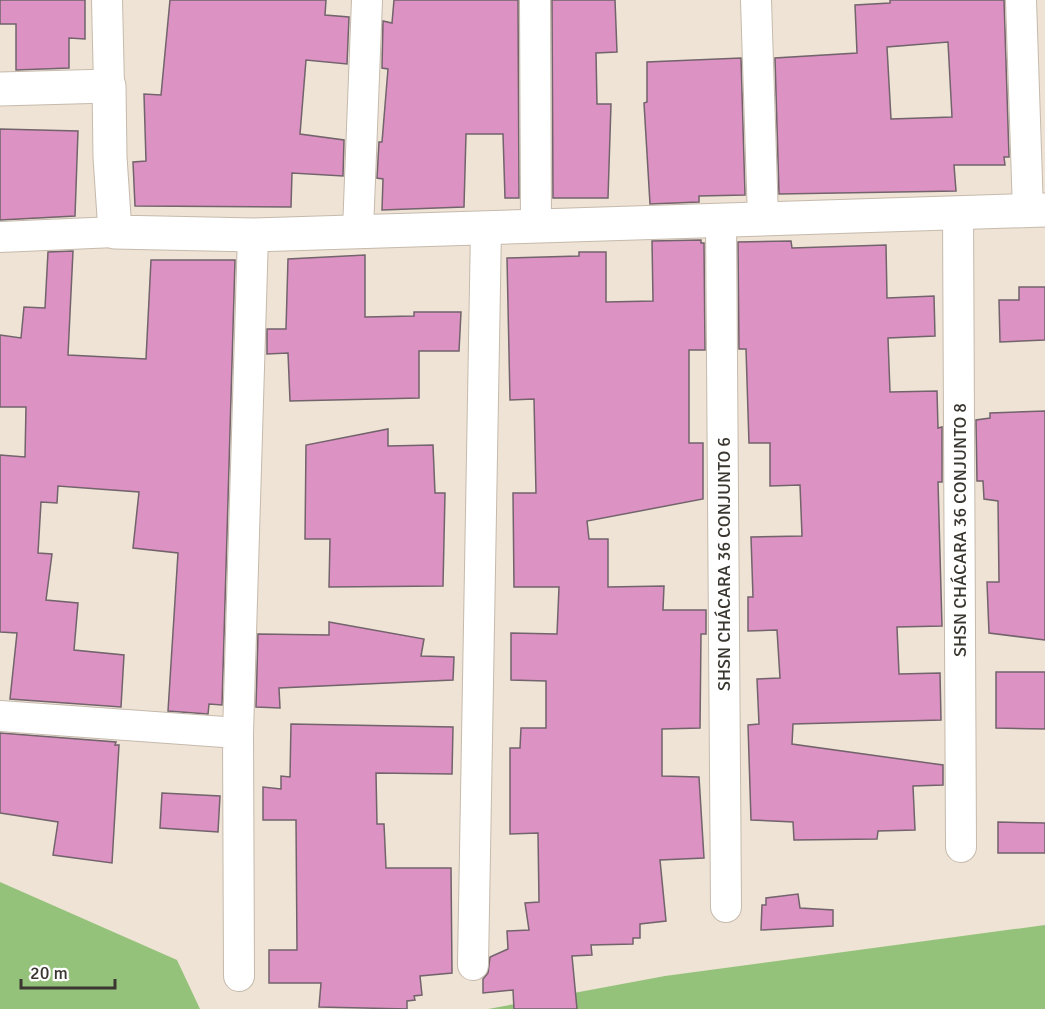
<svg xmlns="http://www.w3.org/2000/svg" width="1045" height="1009" font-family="Signika,sans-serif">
	<rect width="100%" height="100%" fill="#eee3d4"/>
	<!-- forest -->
	<path fill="#94c27a" d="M 0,882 L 177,960 L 200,1009 L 0,1009 Z
		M 1045,925 L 1045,1009 L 488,1009 L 665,976 Z"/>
	<!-- building -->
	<path fill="#dc92c2" stroke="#72636c" stroke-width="1.5" fill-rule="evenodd" d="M 0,0 L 85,0 L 85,39 L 69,38 L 69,68 L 16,70 L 16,24 L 0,24 Z
		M 170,0 L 326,0 L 325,15 L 349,17 L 347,64 L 306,60 L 300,134 L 344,140 L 343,176 L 292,173 L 291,207 L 135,206 L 133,162 L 146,161 L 144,94 L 161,95 Z
		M 394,0 L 518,0 L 519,198 L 505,198 L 503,134 L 466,134 L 464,207 L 382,210 L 383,179 L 377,178 L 379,142 L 382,142 L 388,69 L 382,68 L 383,21 L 392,23 Z
		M 552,0 L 615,0 L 617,52 L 596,53 L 597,104 L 611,104 L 608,198 L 553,198 Z
		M 890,0 L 1004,0 L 1009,157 L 1004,157 L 1005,165 L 954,165 L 956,191 L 779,194 L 775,58 L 857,53 L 855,5 L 890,3 ZM 948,42 L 952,117 L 891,119 L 887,47 Z
		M 741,58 L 745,195 L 699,196 L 699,202 L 650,204 L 644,103 L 647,102 L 647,62 Z
		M 0,129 L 78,131 L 75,216 L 0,220 Z
		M 701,240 L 701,243 L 704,243 L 705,350 L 689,350 L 689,443 L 703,443 L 703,499 L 587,521 L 589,539 L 608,539 L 608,587 L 664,586 L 663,610 L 706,610 L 706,634 L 701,634 L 700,728 L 662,729 L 662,776 L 699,777 L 704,858 L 660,860 L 666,921 L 640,924 L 640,938 L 633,938 L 633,944 L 591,945 L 592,955 L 572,956 L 577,1009 L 514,1009 L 513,990 L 483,993 L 483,979 L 488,973 L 490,957 L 508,949 L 507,931 L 529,930 L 525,903 L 539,902 L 538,833 L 510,834 L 510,748 L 520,748 L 521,728 L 546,728 L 546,681 L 511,680 L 511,633 L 557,634 L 559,587 L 514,587 L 513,493 L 536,493 L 534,399 L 510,400 L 507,258 L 579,256 L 579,252 L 606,252 L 606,302 L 653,301 L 652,241 Z
		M 791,241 L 792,248 L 886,245 L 887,298 L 934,296 L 935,336 L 888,338 L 890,392 L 937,391 L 938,428 L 942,427 L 942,482 L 938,482 L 942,626 L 897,627 L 899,674 L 940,673 L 941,720 L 793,724 L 792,744 L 943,765 L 943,785 L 913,786 L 915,830 L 878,831 L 877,839 L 794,840 L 793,822 L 751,820 L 748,725 L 759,724 L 757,679 L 780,678 L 777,630 L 748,631 L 748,597 L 753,597 L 751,537 L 802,536 L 800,485 L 770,486 L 770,443 L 749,443 L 746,349 L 739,349 L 738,242 Z
		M 73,251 L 68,355 L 146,359 L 151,260 L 235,260 L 222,705 L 209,704 L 208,714 L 168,711 L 178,553 L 133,548 L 139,492 L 58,486 L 57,503 L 41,502 L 38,553 L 52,554 L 46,600 L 78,603 L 74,650 L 124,655 L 121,707 L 10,699 L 17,633 L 0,632 L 0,455 L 25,457 L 26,407 L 0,407 L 0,335 L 21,338 L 24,307 L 45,308 L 48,252 Z
		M 365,255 L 365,317 L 414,316 L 414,312 L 461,312 L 459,351 L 419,351 L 419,398 L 290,401 L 288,353 L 267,354 L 267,329 L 286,329 L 288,259 Z
		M 1019,287 L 1045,287 L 1045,340 L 1000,342 L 999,300 L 1019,300 Z
		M 1045,411 L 1045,640 L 989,633 L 987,582 L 999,582 L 998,501 L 984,499 L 983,481 L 977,481 L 976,420 L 990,418 L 990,413 Z
		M 388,429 L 388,446 L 433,445 L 435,493 L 445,493 L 443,586 L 329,587 L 330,539 L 305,539 L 306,445 Z
		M 329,622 L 424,639 L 421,656 L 454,657 L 453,680 L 279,688 L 280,708 L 256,707 L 258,634 L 329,635 Z
		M 996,672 L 1045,672 L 1045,729 L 996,728 Z
		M 291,724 L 453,727 L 452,774 L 376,773 L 377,824 L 384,824 L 386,868 L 451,868 L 452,973 L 420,976 L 422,995 L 414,996 L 415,1000 L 407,1001 L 407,1009 L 319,1007 L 321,983 L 269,983 L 269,950 L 297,950 L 296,820 L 263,820 L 263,787 L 281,789 L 281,776 L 290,777 Z
		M 0,733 L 116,742 L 115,745 L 119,745 L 112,863 L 53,855 L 58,822 L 0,813 Z
		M 162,793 L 220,796 L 218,832 L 160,828 Z
		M 998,822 L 1045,823 L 1045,853 L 998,853 Z
		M 798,894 L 800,908 L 833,910 L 833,926 L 761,930 L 762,905 L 766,905 L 766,898 Z"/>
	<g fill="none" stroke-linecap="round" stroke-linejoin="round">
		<!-- minor casing -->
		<g stroke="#c5baac" stroke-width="32">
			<path id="minor" d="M 107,0 L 109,86
				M 535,0 L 536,225
				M 756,0 L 763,219
				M 1021,0 L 1028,211
				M 958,213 L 961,847
				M 721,221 L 726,907
				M 358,230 L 367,0
				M 0,237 L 115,232
				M 0,716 L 238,733
				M 473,965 L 486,229
				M 239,976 L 238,733 L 253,235"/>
		</g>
		<!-- tertiary casing -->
		<g stroke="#c5baac" stroke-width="35">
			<path id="tertiary" d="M 0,89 L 109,86 L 110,157 L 115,232 L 253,235 L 1045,210"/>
		</g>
		<!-- minor -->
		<use href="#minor" stroke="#fff" stroke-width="30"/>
		<!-- tertiary -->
		<use href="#tertiary" stroke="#fff" stroke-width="33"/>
	</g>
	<g text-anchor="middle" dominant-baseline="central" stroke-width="4.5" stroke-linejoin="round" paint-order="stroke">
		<!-- street labels -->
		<g font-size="18" fill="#3a3630" stroke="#fff">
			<text transform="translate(960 530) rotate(-90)">SHSN CHÁCARA 36 CONJUNTO 8</text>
			<text transform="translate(724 564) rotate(-90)">SHSN CHÁCARA 36 CONJUNTO 6</text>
		</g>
	</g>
	<!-- scale -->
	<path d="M21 979v9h94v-9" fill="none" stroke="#3a3630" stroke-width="3"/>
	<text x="30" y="979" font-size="18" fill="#3a3630" stroke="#ffffff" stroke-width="4.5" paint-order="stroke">20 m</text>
</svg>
